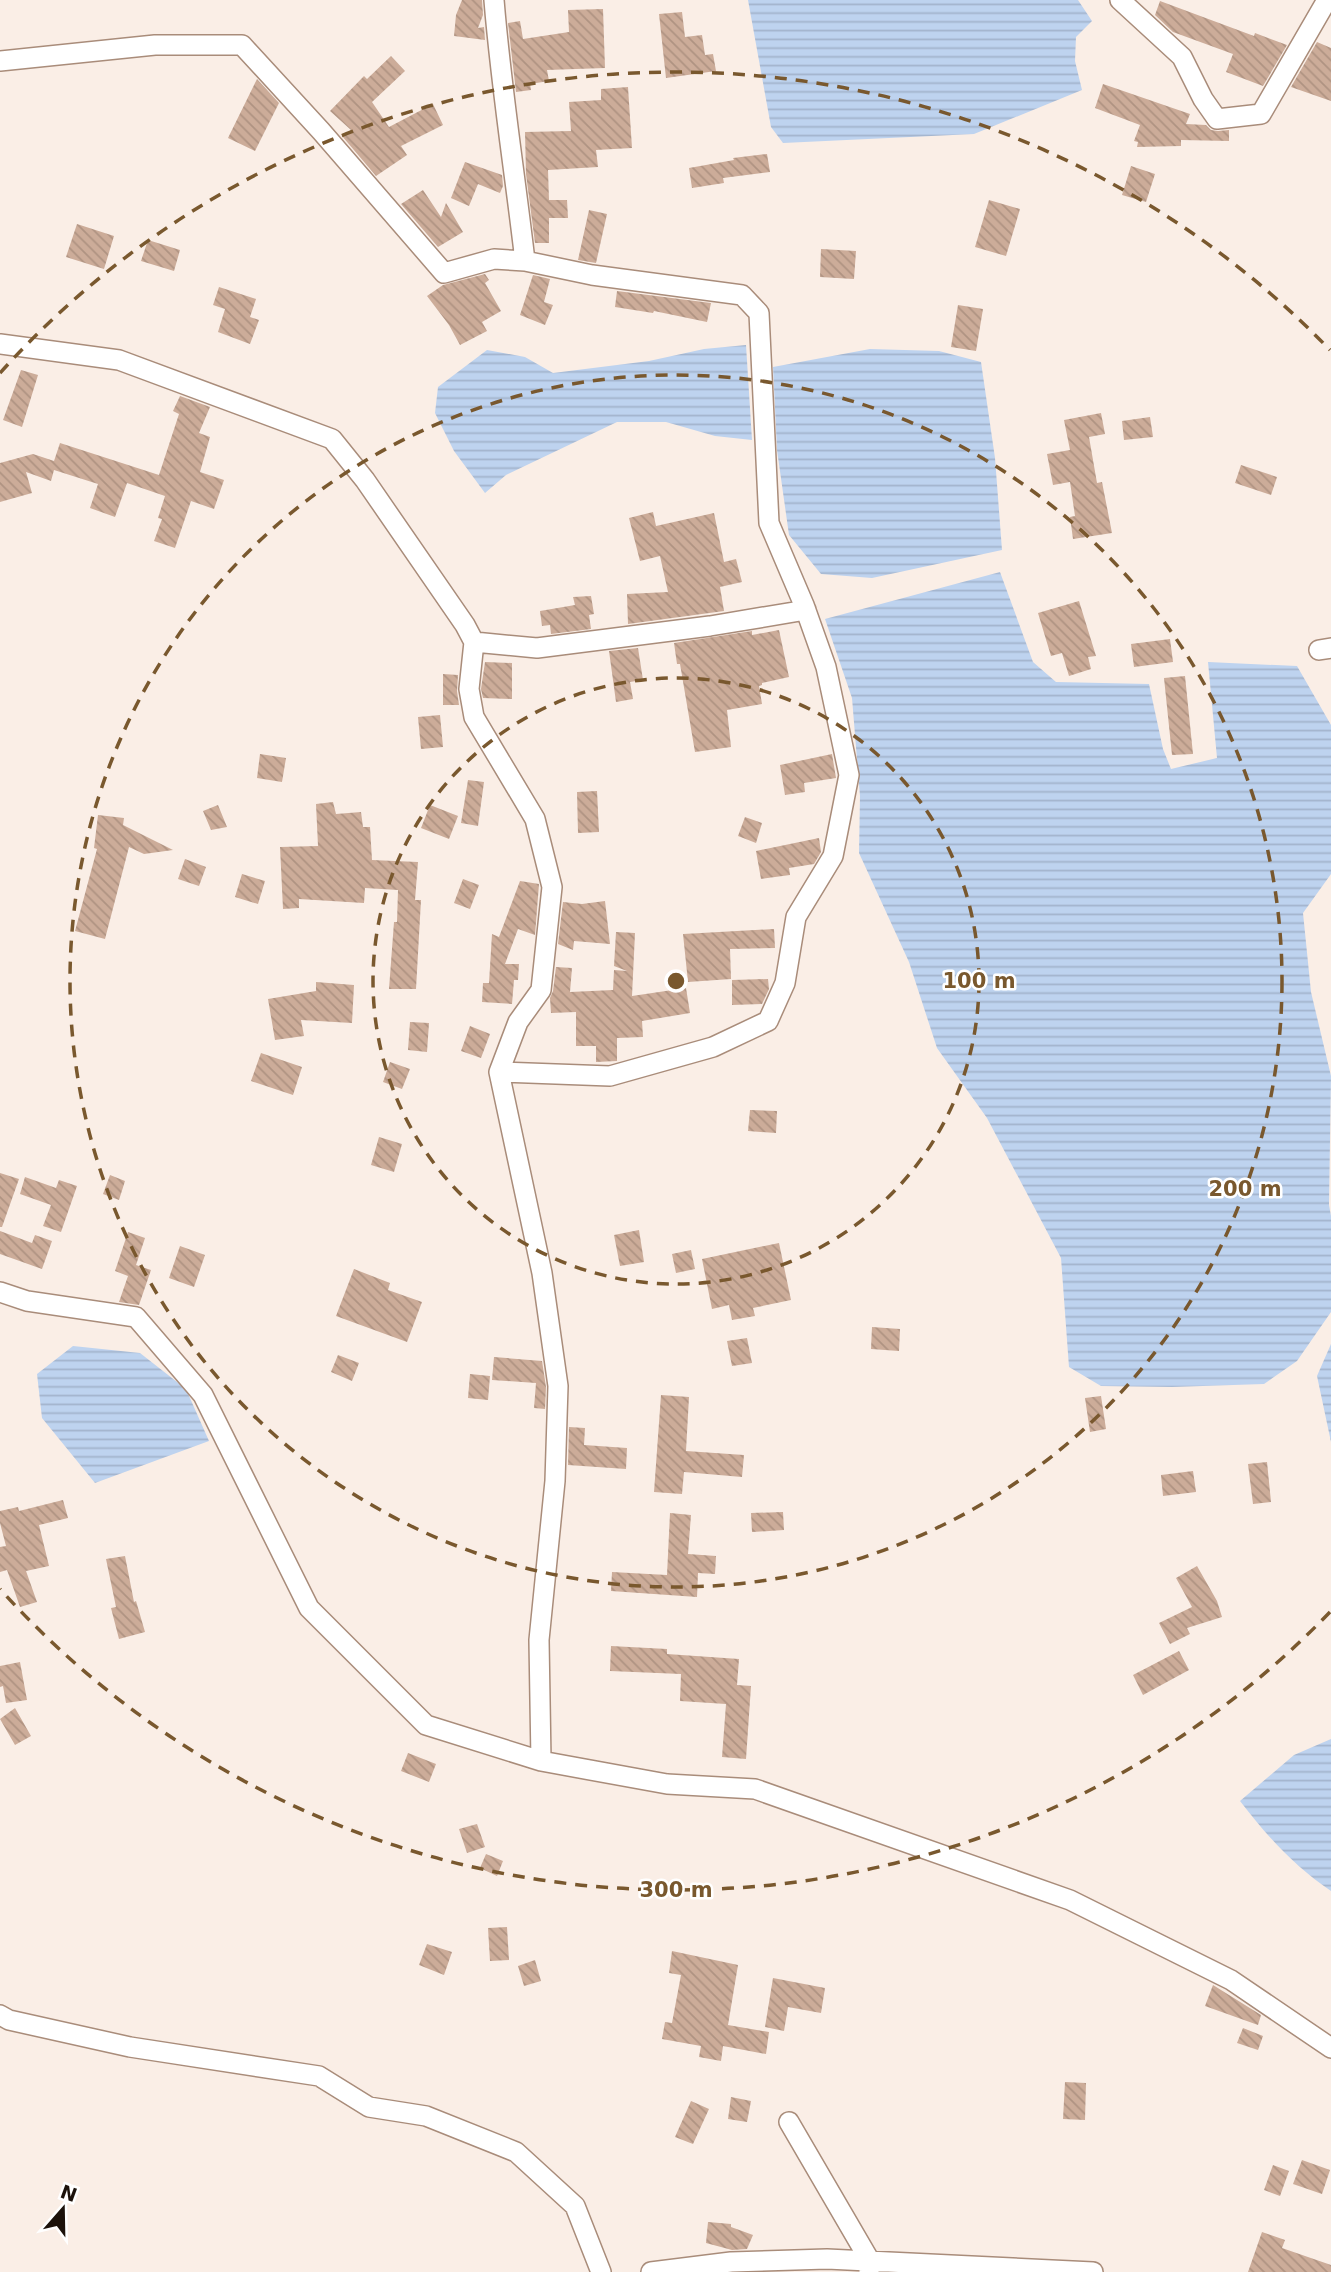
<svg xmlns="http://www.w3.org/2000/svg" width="1331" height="2272" font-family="'DejaVu Sans',sans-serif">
	<defs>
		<pattern id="water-rules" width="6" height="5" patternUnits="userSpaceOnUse" patternTransform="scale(1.75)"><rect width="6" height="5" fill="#bed3ef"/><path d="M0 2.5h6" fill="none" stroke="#a3b4cc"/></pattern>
		<pattern id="building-back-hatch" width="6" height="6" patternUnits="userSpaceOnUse" patternTransform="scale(1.75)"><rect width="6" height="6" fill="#ccac99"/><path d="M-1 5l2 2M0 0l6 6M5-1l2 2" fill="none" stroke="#af9382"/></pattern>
	</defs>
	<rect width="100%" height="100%" fill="#faeee6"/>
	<!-- water -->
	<path fill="url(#water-rules)" d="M 748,0 L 1078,0 L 1092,21 L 1076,37 L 1075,61 L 1082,90 L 974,134 L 783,143 L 771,127 Z
		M 746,345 L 752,440 L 715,436 L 666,422 L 617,422 L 506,475 L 485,493 L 454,451 L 435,413 L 438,387 L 487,350 L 525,357 L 553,373 L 649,361 L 704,349 Z
		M 870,349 L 939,351 L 981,362 L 995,458 L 1002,550 L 872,578 L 821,574 L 789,535 L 777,450 L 773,367 Z
		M 1000,572 L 1033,662 L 1056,682 L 1149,684 L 1163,749 L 1171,769 L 1217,758 L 1208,662 L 1297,666 L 1331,725 L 1331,874 L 1303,913 L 1311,992 L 1331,1076 L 1329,1205 L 1331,1216 L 1331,1312 L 1297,1361 L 1264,1384 L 1172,1387 L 1101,1386 L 1069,1367 L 1061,1258 L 987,1118 L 937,1048 L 909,962 L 859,853 L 860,796 L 852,698 L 825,619 Z
		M 1331,1344 L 1331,1442 L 1317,1376 Z
		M 73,1346 L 140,1353 L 186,1389 L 209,1441 L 95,1483 L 42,1418 L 37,1374 Z
		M 1331,1739 L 1331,1891 C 1295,1867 1266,1835 1240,1801 L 1294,1755 Z"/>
	<!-- building -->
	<path fill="url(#building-back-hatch)" d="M 462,0 L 482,0 L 483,15 L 478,28 L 484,27 L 485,40 L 454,36 L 456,15 Z
		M 1160,1 L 1254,36 L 1255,33 L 1287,45 L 1263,86 L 1226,72 L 1233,54 L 1173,32 L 1155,15 Z
		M 603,9 L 605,68 L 547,70 L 549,81 L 530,84 L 531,90 L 516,92 L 508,23 L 520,21 L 523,39 L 569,32 L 568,10 Z
		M 682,12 L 685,37 L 702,35 L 705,55 L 713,54 L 716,71 L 666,78 L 659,14 Z
		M 1317,42 L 1331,48 L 1331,101 L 1291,87 Z
		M 391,56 L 405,71 L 372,102 L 389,127 L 433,104 L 443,125 L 401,146 L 407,155 L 376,176 L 342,136 L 351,130 L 330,111 L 364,76 L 367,79 Z
		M 257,79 L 279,103 L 255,151 L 228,138 Z
		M 1103,84 L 1190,114 L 1186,124 L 1206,125 L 1211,130 L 1218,131 L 1229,130 L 1229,141 L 1181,140 L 1181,146 L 1137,147 L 1138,142 L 1134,141 L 1140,125 L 1095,108 Z
		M 628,87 L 632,148 L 596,150 L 598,167 L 548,170 L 549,200 L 567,200 L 568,218 L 549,218 L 549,243 L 535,243 L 526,174 L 525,132 L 571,131 L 569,102 L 601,100 L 601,89 Z
		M 767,154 L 770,172 L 723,178 L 724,183 L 692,188 L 689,168 L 734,160 L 733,158 Z
		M 465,162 L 502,175 L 503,186 L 500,193 L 478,184 L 469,206 L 451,198 Z
		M 1131,166 L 1155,174 L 1146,202 L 1122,195 Z
		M 423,190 L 441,217 L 446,203 L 463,232 L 438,247 L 401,204 Z
		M 989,200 L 1020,209 L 1006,256 L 975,247 Z
		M 589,210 L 607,214 L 596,263 L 578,260 Z
		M 77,224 L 114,236 L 104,269 L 66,257 Z
		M 148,240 L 180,250 L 174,271 L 141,261 Z
		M 821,249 L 856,251 L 854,279 L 820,277 Z
		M 485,274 L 489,280 L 485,283 L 501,311 L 482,322 L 487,331 L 460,345 L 449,325 L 427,296 L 443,285 Z
		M 533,275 L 550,279 L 544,302 L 553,305 L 545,325 L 520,315 Z
		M 219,287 L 256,299 L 250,317 L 259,320 L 250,344 L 218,332 L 225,309 L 213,305 Z
		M 617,291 L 711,303 L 707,322 L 654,311 L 653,313 L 615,307 Z
		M 958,305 L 983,309 L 976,351 L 951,347 Z
		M 21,370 L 38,375 L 22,427 L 3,420 Z
		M 180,396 L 210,407 L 199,433 L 210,437 L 200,472 L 224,480 L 214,509 L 191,501 L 175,548 L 154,541 L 162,519 L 158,518 L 165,496 L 127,483 L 115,517 L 90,508 L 98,484 L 54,470 L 51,481 L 26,472 L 32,493 L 0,502 L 0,463 L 33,454 L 54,461 L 60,443 L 159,475 L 179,414 L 173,411 Z
		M 1101,413 L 1105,434 L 1089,437 L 1097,483 L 1102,482 L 1112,533 L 1073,539 L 1070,517 L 1075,516 L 1070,482 L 1053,485 L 1047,454 L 1070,450 L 1064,420 Z
		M 1150,417 L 1153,437 L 1124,440 L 1122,421 Z
		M 1241,465 L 1277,477 L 1271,495 L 1235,483 Z
		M 653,512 L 656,526 L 714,513 L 724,562 L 736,559 L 742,582 L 720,587 L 724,611 L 628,624 L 627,594 L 668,592 L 660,556 L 640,561 L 629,518 Z
		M 591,596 L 594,614 L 589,615 L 591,629 L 551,634 L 550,625 L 542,626 L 540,611 L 575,605 L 573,597 Z
		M 1079,601 L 1096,656 L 1088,657 L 1091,669 L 1069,676 L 1062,653 L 1051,656 L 1038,613 Z
		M 779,630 L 789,677 L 762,683 L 762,685 L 759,686 L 762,704 L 727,710 L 731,747 L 695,752 L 680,664 L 677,664 L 674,643 L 752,631 L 752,635 Z
		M 1170,639 L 1173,662 L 1134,667 L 1131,644 Z
		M 638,648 L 643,680 L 630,682 L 633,699 L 616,702 L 609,651 Z
		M 485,662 L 512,663 L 512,699 L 483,698 L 481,689 Z
		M 443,674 L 458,675 L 457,691 L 459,705 L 443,705 Z
		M 1185,676 L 1193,754 L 1172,755 L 1164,678 Z
		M 440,715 L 443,747 L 421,749 L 418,717 Z
		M 260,754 L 286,758 L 282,782 L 257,778 Z
		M 832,754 L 836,778 L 804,783 L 805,792 L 785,795 L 780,765 Z
		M 468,780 L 484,782 L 478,826 L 461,823 Z
		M 597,791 L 599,832 L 578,833 L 577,792 Z
		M 333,802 L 336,814 L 361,812 L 363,827 L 370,827 L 372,860 L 418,862 L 415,900 L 421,900 L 416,989 L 389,989 L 394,922 L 397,922 L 398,890 L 365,888 L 364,903 L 299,899 L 299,908 L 283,909 L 280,847 L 318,846 L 316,804 Z
		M 218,805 L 227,827 L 211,830 L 203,811 Z
		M 430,805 L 458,816 L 449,839 L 421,828 Z
		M 98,815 L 124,818 L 123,825 L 173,850 L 144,854 L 129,847 L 105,939 L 75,931 L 97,849 L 94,848 Z
		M 745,817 L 762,823 L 756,843 L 738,836 Z
		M 819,838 L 821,852 L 814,864 L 789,868 L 790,875 L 761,879 L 756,851 Z
		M 185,859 L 206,867 L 199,886 L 178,879 Z
		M 242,874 L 265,881 L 258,904 L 235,897 Z
		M 463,879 L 479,885 L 470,909 L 454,903 Z
		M 520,881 L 539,884 L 535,935 L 518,929 L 505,964 L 519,964 L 518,980 L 514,980 L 512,1004 L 482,1002 L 483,983 L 489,983 L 492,934 L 499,937 Z
		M 605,901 L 610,944 L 574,941 L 573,950 L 558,944 L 563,902 L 582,904 Z
		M 774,929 L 775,948 L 730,949 L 731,979 L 688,982 L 683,934 Z
		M 616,932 L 635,933 L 632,996 L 686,988 L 690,1013 L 642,1021 L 643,1037 L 617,1038 L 617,1061 L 596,1062 L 596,1046 L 576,1046 L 576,1012 L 551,1013 L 550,998 L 553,991 L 556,967 L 572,968 L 570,992 L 613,990 L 614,970 L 627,971 L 614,966 Z
		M 768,979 L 769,989 L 762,1004 L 732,1005 L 732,980 Z
		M 316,982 L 354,985 L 352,1023 L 301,1020 L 304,1036 L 275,1040 L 268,999 L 316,991 Z
		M 410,1022 L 429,1023 L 427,1052 L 408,1050 Z
		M 470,1026 L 490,1034 L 481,1058 L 461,1051 Z
		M 261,1053 L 302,1067 L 293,1095 L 251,1081 Z
		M 390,1062 L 410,1069 L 402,1089 L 383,1082 Z
		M 750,1110 L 777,1111 L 776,1133 L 748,1131 Z
		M 379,1137 L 402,1144 L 394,1172 L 371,1165 Z
		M 0,1173 L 19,1179 L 2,1227 L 0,1227 Z
		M 110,1175 L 125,1181 L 119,1200 L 103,1194 Z
		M 25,1177 L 56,1188 L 59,1180 L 77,1186 L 61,1232 L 43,1226 L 51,1205 L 20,1194 Z
		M 639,1230 L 644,1262 L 620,1266 L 614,1235 Z
		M 0,1231 L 32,1243 L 35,1235 L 52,1241 L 42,1269 L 0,1254 Z
		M 128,1232 L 145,1238 L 136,1265 L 151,1270 L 139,1305 L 119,1302 L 128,1276 L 115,1271 Z
		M 779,1243 L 791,1300 L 753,1308 L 755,1316 L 732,1320 L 729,1305 L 712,1309 L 702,1259 Z
		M 180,1246 L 205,1255 L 194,1287 L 169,1278 Z
		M 691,1250 L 695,1269 L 676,1273 L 672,1254 Z
		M 354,1269 L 390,1283 L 388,1290 L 422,1302 L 407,1342 L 336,1316 Z
		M 872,1327 L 900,1329 L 899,1351 L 871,1349 Z
		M 747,1338 L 752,1363 L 732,1366 L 727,1341 Z
		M 338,1355 L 359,1363 L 352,1381 L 331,1372 Z
		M 494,1357 L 542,1361 L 546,1387 L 545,1409 L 534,1408 L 536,1383 L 492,1380 Z
		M 470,1374 L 490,1376 L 488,1400 L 468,1398 Z
		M 661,1395 L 689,1397 L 686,1451 L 744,1455 L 742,1477 L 684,1472 L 682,1494 L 654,1492 Z
		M 1101,1396 L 1106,1429 L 1090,1432 L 1085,1398 Z
		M 569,1427 L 585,1428 L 584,1445 L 627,1448 L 626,1469 L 568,1465 Z
		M 1267,1462 L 1271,1502 L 1253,1504 L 1248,1464 Z
		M 1193,1471 L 1196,1492 L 1163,1496 L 1161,1475 Z
		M 63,1500 L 68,1518 L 39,1525 L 49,1566 L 26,1571 L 37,1602 L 20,1607 L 7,1570 L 0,1572 L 0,1547 L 6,1546 L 0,1523 L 0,1511 L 18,1507 L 19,1511 Z
		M 783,1512 L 784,1530 L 752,1532 L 751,1513 Z
		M 670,1513 L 691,1515 L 688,1554 L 716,1556 L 715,1574 L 698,1573 L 697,1597 L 611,1591 L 612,1572 L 667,1575 Z
		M 125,1556 L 134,1602 L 136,1601 L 145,1632 L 119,1639 L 111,1608 L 116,1607 L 106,1559 Z
		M 1197,1566 L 1217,1601 L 1222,1617 L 1187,1628 L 1190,1634 L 1170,1644 L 1159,1623 L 1192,1607 L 1176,1578 Z
		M 611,1646 L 667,1649 L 667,1654 L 739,1659 L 737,1685 L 751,1686 L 746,1759 L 722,1757 L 726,1704 L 680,1701 L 681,1674 L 610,1671 Z
		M 1179,1651 L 1189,1670 L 1143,1695 L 1133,1675 Z
		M 20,1662 L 27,1700 L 6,1703 L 3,1686 L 0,1687 L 0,1666 Z
		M 15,1708 L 31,1736 L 15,1745 L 0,1719 Z
		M 408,1753 L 436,1764 L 429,1782 L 401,1771 Z
		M 477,1824 L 485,1847 L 467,1853 L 459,1829 Z
		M 486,1854 L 503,1861 L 497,1876 L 480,1868 Z
		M 507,1927 L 509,1960 L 490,1961 L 488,1928 Z
		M 427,1944 L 452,1952 L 444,1975 L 419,1965 Z
		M 672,1951 L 738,1965 L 728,2025 L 769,2032 L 766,2054 L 723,2046 L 721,2061 L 699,2057 L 701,2046 L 662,2039 L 665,2022 L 672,2023 L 681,1975 L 669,1973 Z
		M 535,1960 L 541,1981 L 524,1986 L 518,1966 Z
		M 773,1978 L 825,1988 L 821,2013 L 788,2007 L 784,2031 L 765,2027 Z
		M 1213,1985 L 1261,2015 L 1258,2025 L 1205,2006 Z
		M 1243,2028 L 1263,2036 L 1258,2050 L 1237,2043 Z
		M 1065,2082 L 1086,2083 L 1085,2120 L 1063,2119 Z
		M 731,2097 L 751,2101 L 747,2122 L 728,2119 Z
		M 691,2101 L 709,2109 L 693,2144 L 675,2137 Z
		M 1302,2160 L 1330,2170 L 1322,2194 L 1293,2184 Z
		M 1273,2165 L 1289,2171 L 1280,2196 L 1264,2190 Z
		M 708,2222 L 731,2224 L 731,2227 L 753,2235 L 747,2249 L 732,2250 L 706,2243 Z
		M 1262,2232 L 1285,2240 L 1282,2248 L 1331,2265 L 1331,2272 L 1248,2272 Z"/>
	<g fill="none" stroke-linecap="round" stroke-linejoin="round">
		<!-- street casing -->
		<g stroke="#a98c7a" stroke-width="22">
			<path id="street" d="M 494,0 C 501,87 515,174 525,261
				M 1120,0 L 1182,57 L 1203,99 L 1217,119 L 1261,114 L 1327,0
				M 0,61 L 155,45 L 242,45 L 321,131 L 444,273 L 494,259 L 525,261 L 592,275 L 742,295 L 759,313 L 769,523 L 804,605 L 826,667 L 849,775 L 833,856 L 796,917 L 785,983 L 768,1021 L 713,1047 L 610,1076 L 499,1072
				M 0,344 L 119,360 L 332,439 L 365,480 L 465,625 L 474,642 L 537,648 L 710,626 L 806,610
				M 474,642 L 469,689 L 474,717 L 535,819 L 552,887 L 541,990 L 518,1022 L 499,1072 L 542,1273 L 558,1386 L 555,1481 L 539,1640 L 541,1761
				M 1319,650 L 1331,648
				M 0,1292 L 27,1301 L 136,1317 L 203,1395 L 309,1608 L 426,1725 L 541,1761 L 667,1784 L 755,1789 L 1070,1900 L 1231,1980 L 1331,2048
				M 0,2015 L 9,2020 L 130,2047 L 319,2076 L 369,2107 L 426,2116 L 516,2152 L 575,2206 L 601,2272
				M 789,2122 L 870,2261 L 869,2271
				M 651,2272 L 731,2262 L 827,2259 L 1093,2272"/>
		</g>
		<!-- street -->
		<use href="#street" stroke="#fff" stroke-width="19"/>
	</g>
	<!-- distance rings -->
	<g fill="none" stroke="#79582e" stroke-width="3.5" stroke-dasharray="12 9">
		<circle cx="676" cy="981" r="303"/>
		<circle cx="676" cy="981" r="606"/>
		<path d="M1330 1612A909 909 0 0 1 0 1589M0 373A909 909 0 0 1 1330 350"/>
	</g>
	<circle cx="676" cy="981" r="10" fill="#79582e" stroke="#fff" stroke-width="3.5"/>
	<g font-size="21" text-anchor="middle" font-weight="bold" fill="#79582e" stroke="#fff" stroke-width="5" stroke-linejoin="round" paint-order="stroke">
		<text x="979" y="988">100 m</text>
		<text x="1245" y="1196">200 m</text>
		<text x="676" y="1897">300 m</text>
	</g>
	<!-- north arrow -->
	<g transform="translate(63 2209) rotate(20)" stroke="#ffffff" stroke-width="5" paint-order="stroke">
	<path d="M0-5L12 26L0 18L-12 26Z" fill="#1c120b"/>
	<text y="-10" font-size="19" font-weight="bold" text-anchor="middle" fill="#1c120b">N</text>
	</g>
</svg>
